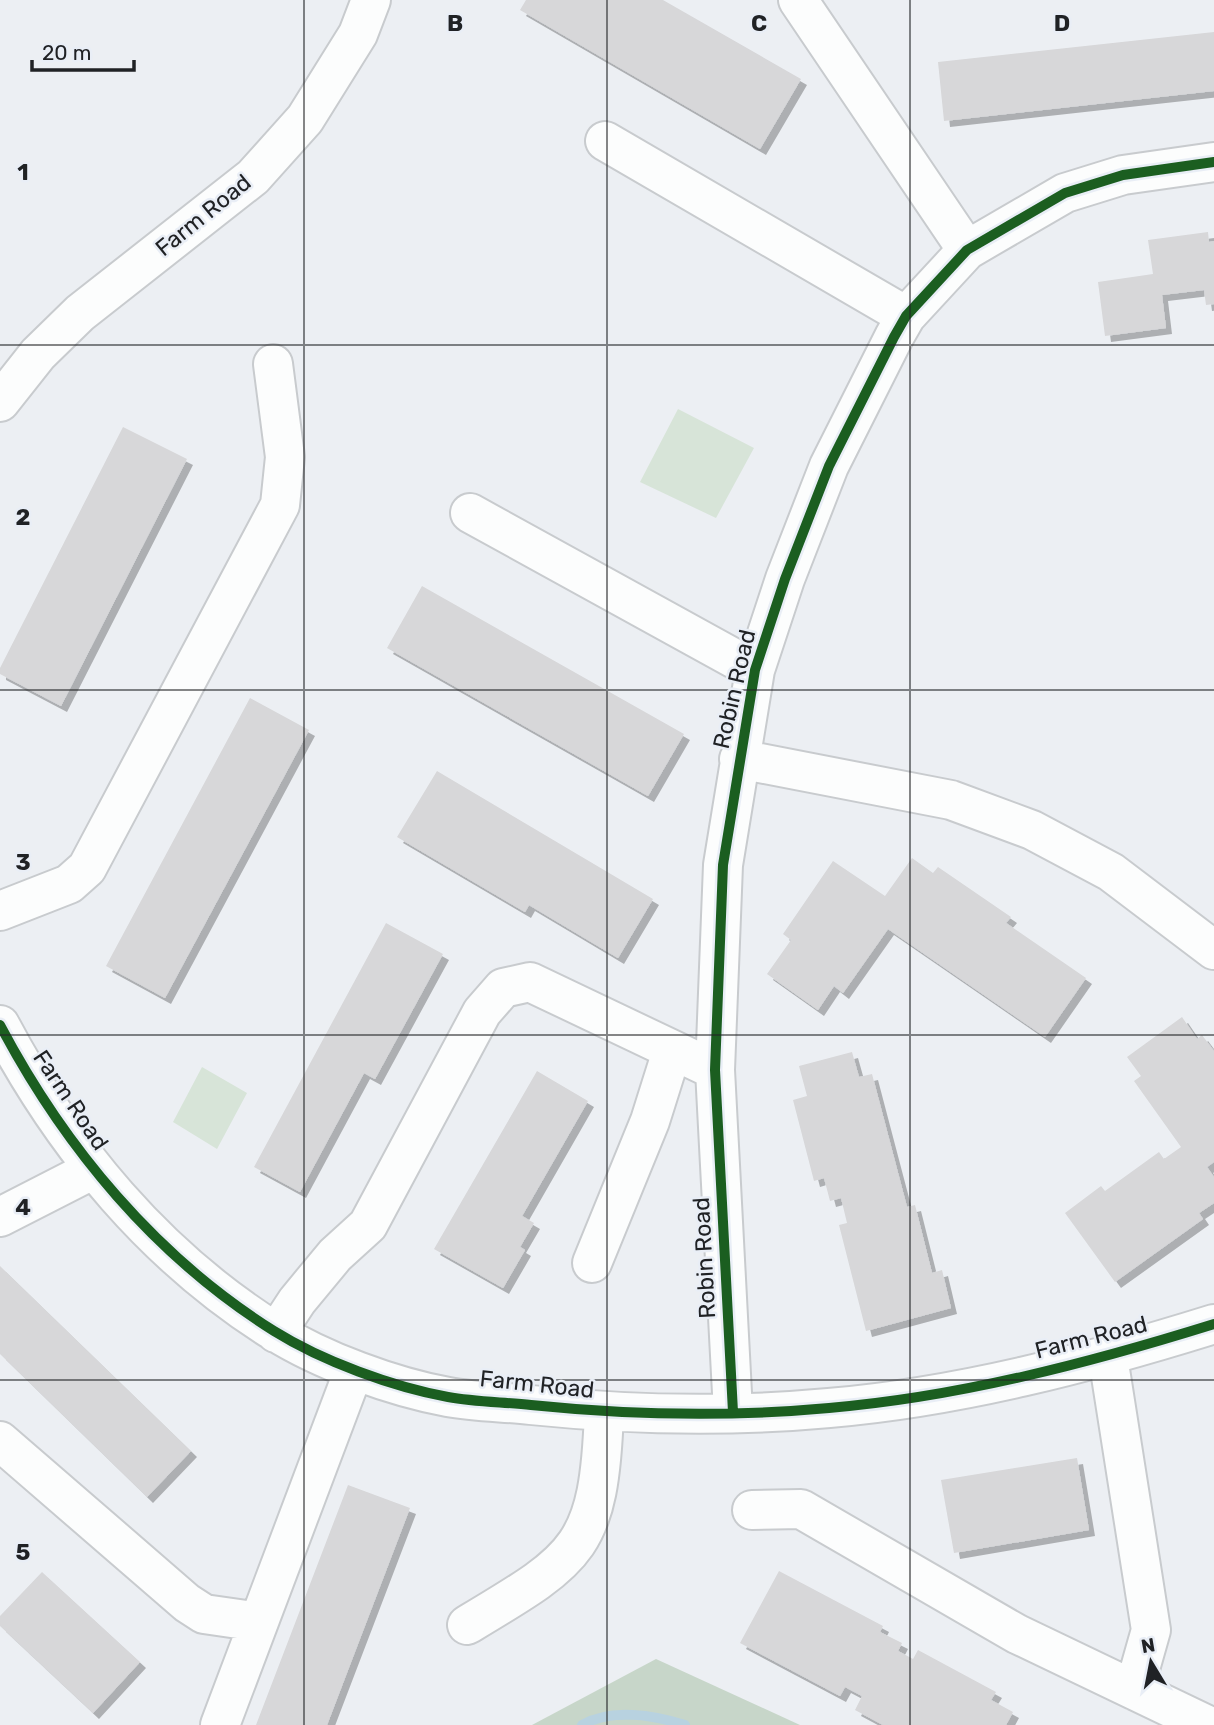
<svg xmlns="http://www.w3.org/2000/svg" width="1214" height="1725" font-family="Rubik,sans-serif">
	<defs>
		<filter id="shadow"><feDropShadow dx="6" dy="6" stdDeviation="0" flood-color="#0004"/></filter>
	</defs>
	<rect width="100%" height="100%" fill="#eceff3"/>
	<!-- green -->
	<path fill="#d7e4d8" d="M 678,409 L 754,448 L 716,518 L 640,482 Z
		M 202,1067 L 247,1093 L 217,1149 L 173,1122 Z"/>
	<!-- forest -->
	<path fill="#c7d6c9" d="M 656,1659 L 800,1725 L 532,1725 Z"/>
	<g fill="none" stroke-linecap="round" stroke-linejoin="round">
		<!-- stream -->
		<path stroke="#b8d2e0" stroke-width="10" d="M 582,1725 C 611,1708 654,1715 685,1725"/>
	</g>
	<!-- building -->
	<path fill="#d7d7d9" filter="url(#shadow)" d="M 526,0 L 663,0 L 801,79 L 760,149 L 520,10 Z
		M 1214,32 L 1214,91 L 944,121 L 938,62 Z
		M 1208,232 L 1209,242 L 1214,241 L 1214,304 L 1206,305 L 1204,290 L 1162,295 L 1166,328 L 1105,336 L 1098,282 L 1153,274 L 1148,240 Z
		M 123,427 L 187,459 L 61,706 L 0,674 L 0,668 Z
		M 422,586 L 684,734 L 648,796 L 387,648 Z
		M 250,698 L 309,730 L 165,998 L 106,966 Z
		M 437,771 L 653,899 L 618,958 L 529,905 L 525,912 L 397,837 Z
		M 912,858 L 933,873 L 938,867 L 1011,917 L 1006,923 L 1086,978 L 1045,1037 L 888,929 L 843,993 L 834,986 L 818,1010 L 767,974 L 791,940 L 783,934 L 833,861 L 885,896 Z
		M 386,923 L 443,954 L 375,1079 L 364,1073 L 300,1192 L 254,1167 Z
		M 1182,1017 L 1197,1039 L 1202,1035 L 1214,1051 L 1214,1162 L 1207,1167 L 1214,1177 L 1214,1203 L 1199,1213 L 1203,1219 L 1115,1282 L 1065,1213 L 1101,1186 L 1105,1191 L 1159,1152 L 1164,1159 L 1181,1147 L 1134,1081 L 1141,1076 L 1127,1057 Z
		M 852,1052 L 859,1077 L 872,1074 L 907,1207 L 915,1205 L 932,1273 L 942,1270 L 951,1308 L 866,1331 L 839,1225 L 847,1223 L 841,1198 L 830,1201 L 824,1178 L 814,1181 L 793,1100 L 807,1096 L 799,1066 Z
		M 537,1071 L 588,1101 L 522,1216 L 534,1223 L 520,1247 L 525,1250 L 503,1288 L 434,1249 Z
		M 0,1266 L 191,1451 L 147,1497 L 0,1354 Z
		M 1077,1458 L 1089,1530 L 954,1553 L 941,1480 Z
		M 348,1485 L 410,1508 L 327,1725 L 256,1725 Z
		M 779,1571 L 883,1626 L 880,1632 L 902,1643 L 898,1651 L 913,1659 L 918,1650 L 996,1692 L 991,1700 L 1013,1712 L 1006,1725 L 883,1725 L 855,1710 L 862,1696 L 845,1687 L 840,1696 L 740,1643 Z
		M 42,1572 L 140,1662 L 93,1713 L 0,1626 L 0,1616 Z"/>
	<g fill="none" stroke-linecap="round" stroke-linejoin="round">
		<!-- minor casing -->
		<g stroke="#c8cbce" stroke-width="42">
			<path id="minor" d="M 798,0 L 967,250
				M 605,141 L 906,316
				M 0,402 L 38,354 L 80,313 L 253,177 L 305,119 L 358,34 L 371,0
				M 470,513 L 755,670
				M 739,759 L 951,800 L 1032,830 L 1111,872 L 1214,950
				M 0,911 L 69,884 L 87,868 L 280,505 L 285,457 L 273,364
				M 0,1025 C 65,1148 156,1257 274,1331 C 322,1361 393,1387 448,1397 C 475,1402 504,1402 531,1405 C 629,1415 731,1417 829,1408 C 959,1397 1089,1363 1214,1324
				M 0,1217 L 92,1170
				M 592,1263 L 650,1121 L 672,1051
				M 276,1333 L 297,1301 L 335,1255 L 368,1225 L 482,1012 L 503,988 L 530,982 L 715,1070
				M 1108,1357 L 1151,1630 L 1134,1690
				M 733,1412 L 715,1070 L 723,865 L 755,670 L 785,579 L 829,466 L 894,337 L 906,316 L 967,250 L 1065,193 L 1123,175 L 1214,162
				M 0,1441 L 187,1603 L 204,1614 L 259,1622
				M 752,1510 L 801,1509 L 1017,1634 L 1207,1725
				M 467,1625 C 579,1558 599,1548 604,1412
				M 220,1725 L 354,1370"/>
		</g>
		<!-- minor -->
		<use href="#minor" stroke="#fcfdfd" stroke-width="38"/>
		<!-- cycleway casing -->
		<g stroke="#e9eef6" stroke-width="15">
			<path id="cycleway" d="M 0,1025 C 65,1148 156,1257 274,1331 C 322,1361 393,1387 448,1397 C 475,1402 504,1402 531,1405 C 629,1415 731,1417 829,1408 C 959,1397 1089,1363 1214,1324
				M 733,1412 L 715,1070 L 723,865 L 755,670 L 785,579 L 829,466 L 894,337 L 906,316 L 967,250 L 1065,193 L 1123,175 L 1214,162"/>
		</g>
		<!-- cycleway -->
		<use href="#cycleway" stroke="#1b5e20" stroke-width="10"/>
	</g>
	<!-- grid -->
	<path fill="none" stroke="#202225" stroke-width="2" stroke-opacity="0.55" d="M 304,0 L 304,1725M 607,0 L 607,1725M 910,0 L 910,1725M 0,345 L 1214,345M 0,690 L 1214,690M 0,1035 L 1214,1035M 0,1380 L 1214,1380"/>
	<g text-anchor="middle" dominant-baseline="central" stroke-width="5" stroke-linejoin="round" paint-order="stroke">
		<!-- street labels -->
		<g font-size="23" fill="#202225" stroke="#e9eef6">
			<text transform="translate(203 215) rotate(-39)">Farm Road</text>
			<text transform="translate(734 689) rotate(-77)">Robin Road</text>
			<text transform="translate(71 1100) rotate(56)">Farm Road</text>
			<text transform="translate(704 1258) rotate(-93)">Robin Road</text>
			<text transform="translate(1091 1337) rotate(-14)">Farm Road</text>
			<text transform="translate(537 1384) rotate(6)">Farm Road</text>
		</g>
	</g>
	<g font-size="23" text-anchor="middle" font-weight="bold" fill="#202225" stroke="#e9eef6" stroke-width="5" stroke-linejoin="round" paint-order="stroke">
		<text x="455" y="31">B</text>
		<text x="759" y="31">C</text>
		<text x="1062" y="31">D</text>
		<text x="23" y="180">1</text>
		<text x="23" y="525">2</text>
		<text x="23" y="870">3</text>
		<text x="23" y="1215">4</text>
		<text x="23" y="1560">5</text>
	</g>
	<!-- north arrow -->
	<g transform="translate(1151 1662) rotate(350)" stroke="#e9eef6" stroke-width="5" paint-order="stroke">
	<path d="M0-5L12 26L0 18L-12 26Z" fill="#202225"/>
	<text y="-10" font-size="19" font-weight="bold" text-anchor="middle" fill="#202225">N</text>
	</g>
	<!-- scale -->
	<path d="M32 60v10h102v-10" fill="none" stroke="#202225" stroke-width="3.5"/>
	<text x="42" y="60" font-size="21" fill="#202225" stroke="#e9eef6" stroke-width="5" paint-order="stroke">20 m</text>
</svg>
